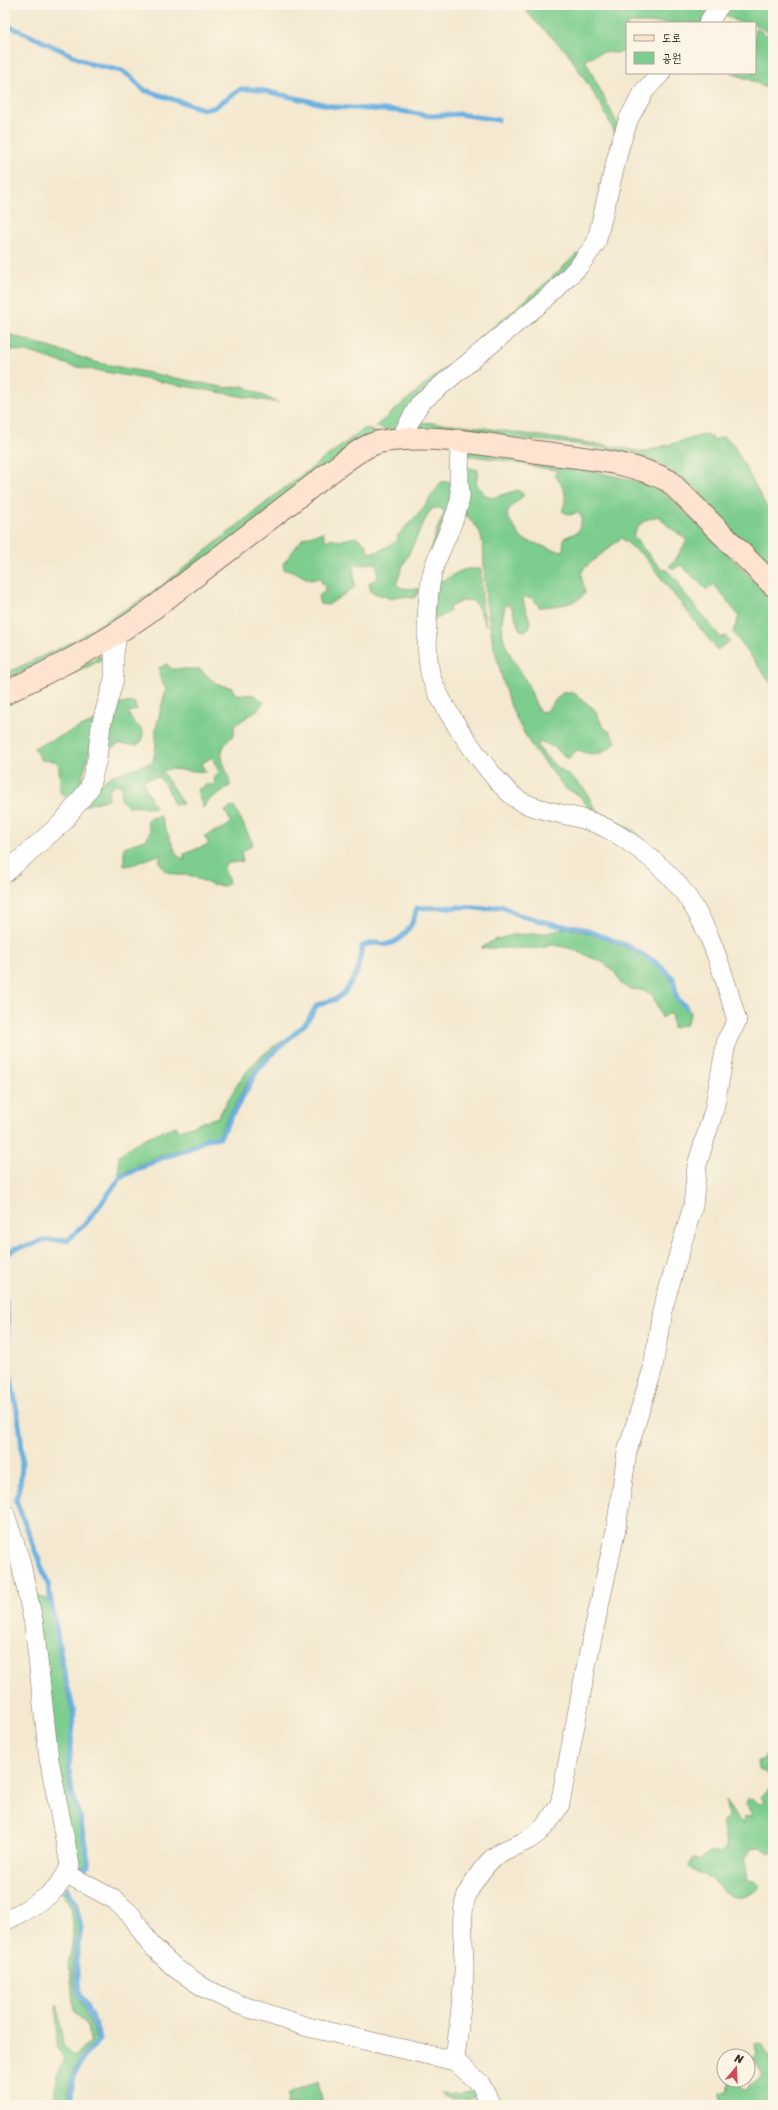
<svg xmlns="http://www.w3.org/2000/svg" width="778" height="2110" font-family="Sriracha,'Poor Story',sans-serif">
	<rect width="100%" height="100%" fill="#fcf5e5"/>
	<filter id="ink" filterUnits="userSpaceOnUse"><feTurbulence type="fractalNoise" baseFrequency=".025" numOctaves="2"/><feDisplacementMap in="SourceGraphic" scale="8" xChannelSelector="R" yChannelSelector="G"/><feConvolveMatrix kernelMatrix="1 2 1 2 8 2 1 2 1" color-interpolation-filters="sRGB"/></filter>
	<filter id="wash" filterUnits="userSpaceOnUse"><feTurbulence type="fractalNoise" baseFrequency=".012" numOctaves="4" result="noise"/><feDisplacementMap in="SourceGraphic" scale="16" xChannelSelector="R" yChannelSelector="G"/><feGaussianBlur stdDeviation="0.9" result="paint"/><feColorMatrix in="noise" values="0 0 0 0 0 0 0 0 0 0 0 0 0 0 0 0 0 1.4 0 .05"/><feComposite in="paint" operator="in"/></filter>
	<g filter="url(#wash)">
		<rect width="100%" height="100%" fill="#f4e9d0"/>
		<!-- green -->
		<path fill="#7dcd8e" stroke="#5c7c56" d="M 522,5 L 716,5 L 703,23 L 627,23 L 627,51 L 616,53 L 602,52 L 585,60 L 621,131 L 618,139 L 602,107 L 568,53 L 533,19 Z
			M 725,5 L 773,5 L 773,34 L 755,25 L 755,23 L 738,22 L 721,12 Z
			M 755,29 L 761,31 L 773,39 L 773,92 L 753,81 L 731,73 L 755,73 Z
			M 585,253 L 394,433 L 376,426 L 547,282 L 577,254 Z
			M 5,333 L 99,363 L 226,388 L 243,386 L 279,403 L 72,366 L 33,353 L 5,349 Z
			M 418,422 L 462,425 L 625,448 L 643,452 L 707,434 L 714,440 L 723,437 L 733,444 L 773,519 L 773,572 L 660,465 C 617,445 561,443 514,438 C 481,434 448,429 415,431 Z
			M 365,428 L 386,436 L 147,602 L 84,643 L 5,681 L 5,674 L 72,642 L 159,588 L 283,489 Z
			M 473,450 C 521,459 570,465 618,477 C 634,481 649,483 664,492 L 773,599 L 773,686 L 733,632 L 739,616 L 714,584 L 707,590 L 681,565 L 673,569 L 669,566 L 676,559 L 687,540 L 668,526 L 659,516 C 645,519 639,522 633,536 L 662,570 L 666,569 L 673,577 L 679,582 L 679,587 L 721,638 L 725,636 L 730,641 L 717,650 L 644,556 L 621,538 L 584,568 L 581,574 L 585,593 C 576,606 553,606 539,607 C 534,599 532,596 523,597 C 523,608 531,617 530,627 L 525,631 L 520,630 L 512,608 L 509,604 L 505,606 C 495,643 512,654 527,683 C 532,692 534,703 540,712 L 546,711 L 562,693 L 574,693 L 594,709 L 604,728 L 610,732 L 616,741 C 605,756 593,756 577,750 L 568,759 L 554,747 L 539,741 L 538,746 C 551,767 570,773 585,790 C 589,796 591,804 596,809 C 612,825 629,821 646,843 L 596,817 L 579,795 L 566,789 L 533,748 L 520,726 L 508,700 L 493,643 L 486,602 L 483,545 L 480,532 L 461,508 L 462,466 L 478,470 L 476,483 L 484,494 L 492,498 L 518,490 L 524,495 L 509,509 L 507,516 L 522,539 L 554,550 L 563,551 L 564,538 L 578,532 L 582,518 L 578,512 L 570,515 L 562,511 C 569,497 564,486 554,475 L 559,471 L 495,459 L 464,455 Z
			M 456,481 L 456,493 L 429,555 L 437,529 L 445,512 L 440,508 L 433,508 L 428,514 L 403,565 L 396,585 L 402,588 L 420,589 L 414,598 L 396,596 L 392,599 L 371,592 L 369,583 L 378,578 L 377,563 L 353,565 L 355,587 L 328,605 L 320,604 L 318,597 L 325,591 L 325,587 L 319,578 L 310,580 L 293,571 L 284,570 L 283,564 L 303,538 L 323,532 L 326,541 L 332,538 L 339,541 L 356,537 L 366,544 L 368,553 L 380,551 L 398,540 L 397,536 L 421,511 L 441,482 Z
			M 467,569 L 481,569 L 482,602 L 486,626 C 475,602 477,593 449,607 L 450,611 L 433,621 L 435,578 L 442,581 L 460,571 Z
			M 103,655 L 108,657 L 5,707 L 5,701 Z
			M 167,664 L 171,669 L 199,669 L 218,685 L 231,687 L 236,694 L 254,695 L 264,702 L 257,710 L 234,726 L 234,735 C 210,755 228,762 230,786 L 210,799 L 203,808 L 197,790 L 206,785 L 214,785 L 215,776 L 219,772 L 212,757 L 201,764 L 206,772 L 170,769 L 162,771 L 183,804 L 174,805 L 168,789 L 159,777 L 147,778 L 143,782 L 155,808 L 128,806 L 121,800 L 122,786 L 116,784 L 109,788 L 108,799 L 81,807 L 94,788 L 113,775 L 153,762 L 156,746 L 156,728 L 166,689 L 160,678 L 159,668 Z
			M 134,702 L 137,710 L 128,712 L 131,719 L 143,731 L 142,741 L 137,745 L 118,744 L 109,751 L 101,753 L 112,705 Z
			M 97,720 L 78,795 L 65,797 L 60,792 L 59,765 L 55,761 L 41,760 L 34,748 Z
			M 234,806 L 253,844 L 241,853 L 243,861 L 225,864 L 224,868 L 229,882 L 225,886 L 212,885 L 189,875 L 177,875 L 165,871 L 160,862 L 160,855 C 147,858 137,865 124,866 L 124,847 L 147,839 L 150,830 L 147,823 L 149,818 L 160,816 L 177,855 L 184,860 L 184,854 L 209,844 L 204,836 L 228,826 L 231,822 L 225,811 Z
			M 564,928 C 590,930 655,957 670,978 C 674,983 674,993 675,999 L 691,1012 L 686,1025 L 673,1028 L 671,1014 L 667,1014 L 662,1018 L 652,994 L 641,990 L 629,989 L 621,984 L 616,974 L 604,963 L 569,948 L 554,945 L 539,948 L 481,948 L 494,940 L 513,935 L 549,933 Z
			M 283,1041 L 255,1069 L 218,1135 L 205,1137 L 186,1148 L 161,1155 L 119,1175 L 119,1156 C 134,1141 156,1133 176,1126 L 180,1130 L 218,1117 C 237,1085 249,1060 283,1041 Z
			M 33,1595 L 50,1600 L 61,1667 L 72,1715 L 67,1768 L 70,1794 L 79,1819 L 87,1864 L 78,1869 L 57,1767 Z
			M 766,1755 L 773,1763 L 773,1783 L 769,1775 L 758,1768 L 757,1761 L 763,1761 Z
			M 773,1784 L 773,1851 L 770,1854 L 761,1847 L 752,1848 L 745,1859 L 748,1881 L 756,1882 L 761,1887 C 733,1908 729,1893 706,1876 C 699,1872 693,1872 689,1865 L 693,1858 L 699,1861 C 706,1855 710,1848 720,1853 L 726,1849 C 727,1839 722,1832 723,1822 L 728,1817 L 726,1800 L 736,1818 L 744,1824 L 744,1817 L 752,1815 L 746,1804 L 748,1798 L 754,1799 L 759,1804 L 765,1803 L 761,1797 Z
			M 65,1889 L 74,1906 L 79,1927 L 73,1962 L 76,1992 L 94,2030 L 96,2040 C 78,2057 65,2079 69,2105 L 55,2105 C 52,2090 59,2073 64,2059 L 57,2046 L 56,2006 L 58,2006 L 63,2046 L 74,2056 L 90,2041 L 88,2026 L 74,2011 L 69,1962 L 73,1938 L 73,1924 L 71,1908 L 62,1892 Z
			M 758,2043 L 762,2044 L 770,2058 L 773,2055 L 773,2099 L 768,2105 L 718,2105 L 721,2102 L 720,2093 L 727,2092 L 730,2080 L 738,2080 L 739,2086 L 744,2090 L 748,2089 L 749,2085 L 761,2080 L 762,2076 L 753,2058 L 757,2054 L 755,2044 Z
			M 318,2081 L 323,2105 L 287,2105 L 288,2093 Z
			M 478,2090 L 481,2095 C 465,2101 455,2103 440,2093 L 461,2094 Z"/>
		<g fill="none" stroke-linecap="round" stroke-linejoin="round">
			<!-- stream -->
			<path stroke="#6bb0e1" stroke-width="5" d="M 5,24 L 91,64 L 122,71 L 131,77 L 144,90 L 203,109 L 213,108 L 241,89 L 256,89 L 336,107 L 400,111 L 431,116 L 459,114 L 498,120
				M 5,1256 L 16,1248 L 32,1245 L 42,1240 L 68,1240 L 87,1222 L 121,1177 L 162,1158 L 187,1150 L 206,1139 L 220,1137 L 257,1071 L 270,1056 L 307,1022 L 317,1005 L 336,999 L 344,993 L 357,973 L 362,946 C 366,945 371,943 375,943 C 379,943 384,945 388,944 C 404,941 414,923 417,908 L 464,907 L 485,909 L 501,906 L 519,915 L 557,925 L 578,927 L 626,945 L 657,963 L 673,978 L 677,998 L 686,1007
				M 5,1297 C 10,1320 6,1344 9,1367 C 16,1410 30,1457 16,1500 L 48,1584 L 63,1666 L 74,1713 L 69,1768 L 72,1792 L 80,1818 L 89,1865 L 81,1871
				M 67,1888 L 76,1905 L 81,1927 L 76,1962 L 79,1991 L 97,2029 L 99,2040 C 80,2058 68,2079 72,2105"/>
		</g>
	</g>
	<g filter="url(#ink)">
		<g fill="none" stroke-linecap="round" stroke-linejoin="round">
			<!-- street casing -->
			<g stroke="#7c6d5c" stroke-width="20">
				<path id="street" d="M 708,23 L 720,5
					M 400,439 L 420,403 L 555,291 L 579,266 L 596,243 L 620,145 L 629,118 L 645,90 L 661,73
					M 5,873 L 62,823 L 89,789 L 97,759 L 101,725 L 114,679 L 114,654 L 117,635
					M 5,1514 L 20,1560 L 34,1624 L 49,1759 L 70,1865 C 60,1895 31,1907 5,1921
					M 67,1874 L 115,1900 L 132,1916 L 150,1944 L 175,1968 L 206,1989 L 240,2005 L 308,2027 L 455,2061 L 480,2083 L 491,2105
					M 455,2061 C 458,2032 462,2003 464,1973 C 465,1951 460,1928 464,1906 C 466,1891 477,1876 487,1864 C 498,1851 511,1848 526,1841 C 542,1833 551,1819 560,1804 L 589,1652 L 616,1529 L 627,1452 L 653,1368 L 662,1311 L 693,1206 L 697,1165 L 714,1110 L 727,1039 L 737,1021 C 723,971 707,914 670,876 C 648,854 616,829 586,820 C 564,813 542,812 522,802 C 497,790 436,701 430,673 C 425,645 426,590 435,564 C 443,542 455,522 460,499 C 461,493 459,487 459,481 C 459,467 460,454 460,441"/>
			</g>
			<!-- secondary casing -->
			<g stroke="#7c6d5c" stroke-width="24">
				<path id="secondary" d="M 5,693 C 54,669 102,645 147,613 L 342,463 C 353,455 366,445 379,442 C 435,432 491,446 545,453 C 588,459 630,461 669,481 L 773,585"/>
			</g>
			<!-- street -->
			<use href="#street" stroke="#fff" stroke-width="19"/>
			<!-- secondary -->
			<use href="#secondary" stroke="#fee3d1" stroke-width="22"/>
		</g>
	</g>
	<!-- margin -->
	<rect width="778" height="2110" fill="none" stroke="#fcf5e5" stroke-width="20"/>
	<!-- legend -->
	<rect x="626" y="22" width="130" height="52" fill="#fcf5e5" stroke="#afa495"/>
	<rect x="634" y="35" width="20" height="6" fill="#fee3d1" stroke="#afa495"/>
	<text x="662" y="42" font-size="12" fill="#3b2a1e">도로</text>
	<rect x="634" y="52" width="20" height="12" fill="#7dcd8e" stroke="#afa495"/>
	<text x="662" y="62" font-size="12" fill="#3b2a1e">공원</text>
	<!-- north arrow -->
	<g transform="translate(736 2068) rotate(19)"><circle r="19" fill="#fcf5e5" stroke="#afa495"/>
	<path d="M0-3L7 15L0 10L-7 15Z" fill="#d1495b"/>
	<text y="-6" font-size="11" font-weight="bold" text-anchor="middle" fill="#3b2a1e">N</text>
	</g>
</svg>
